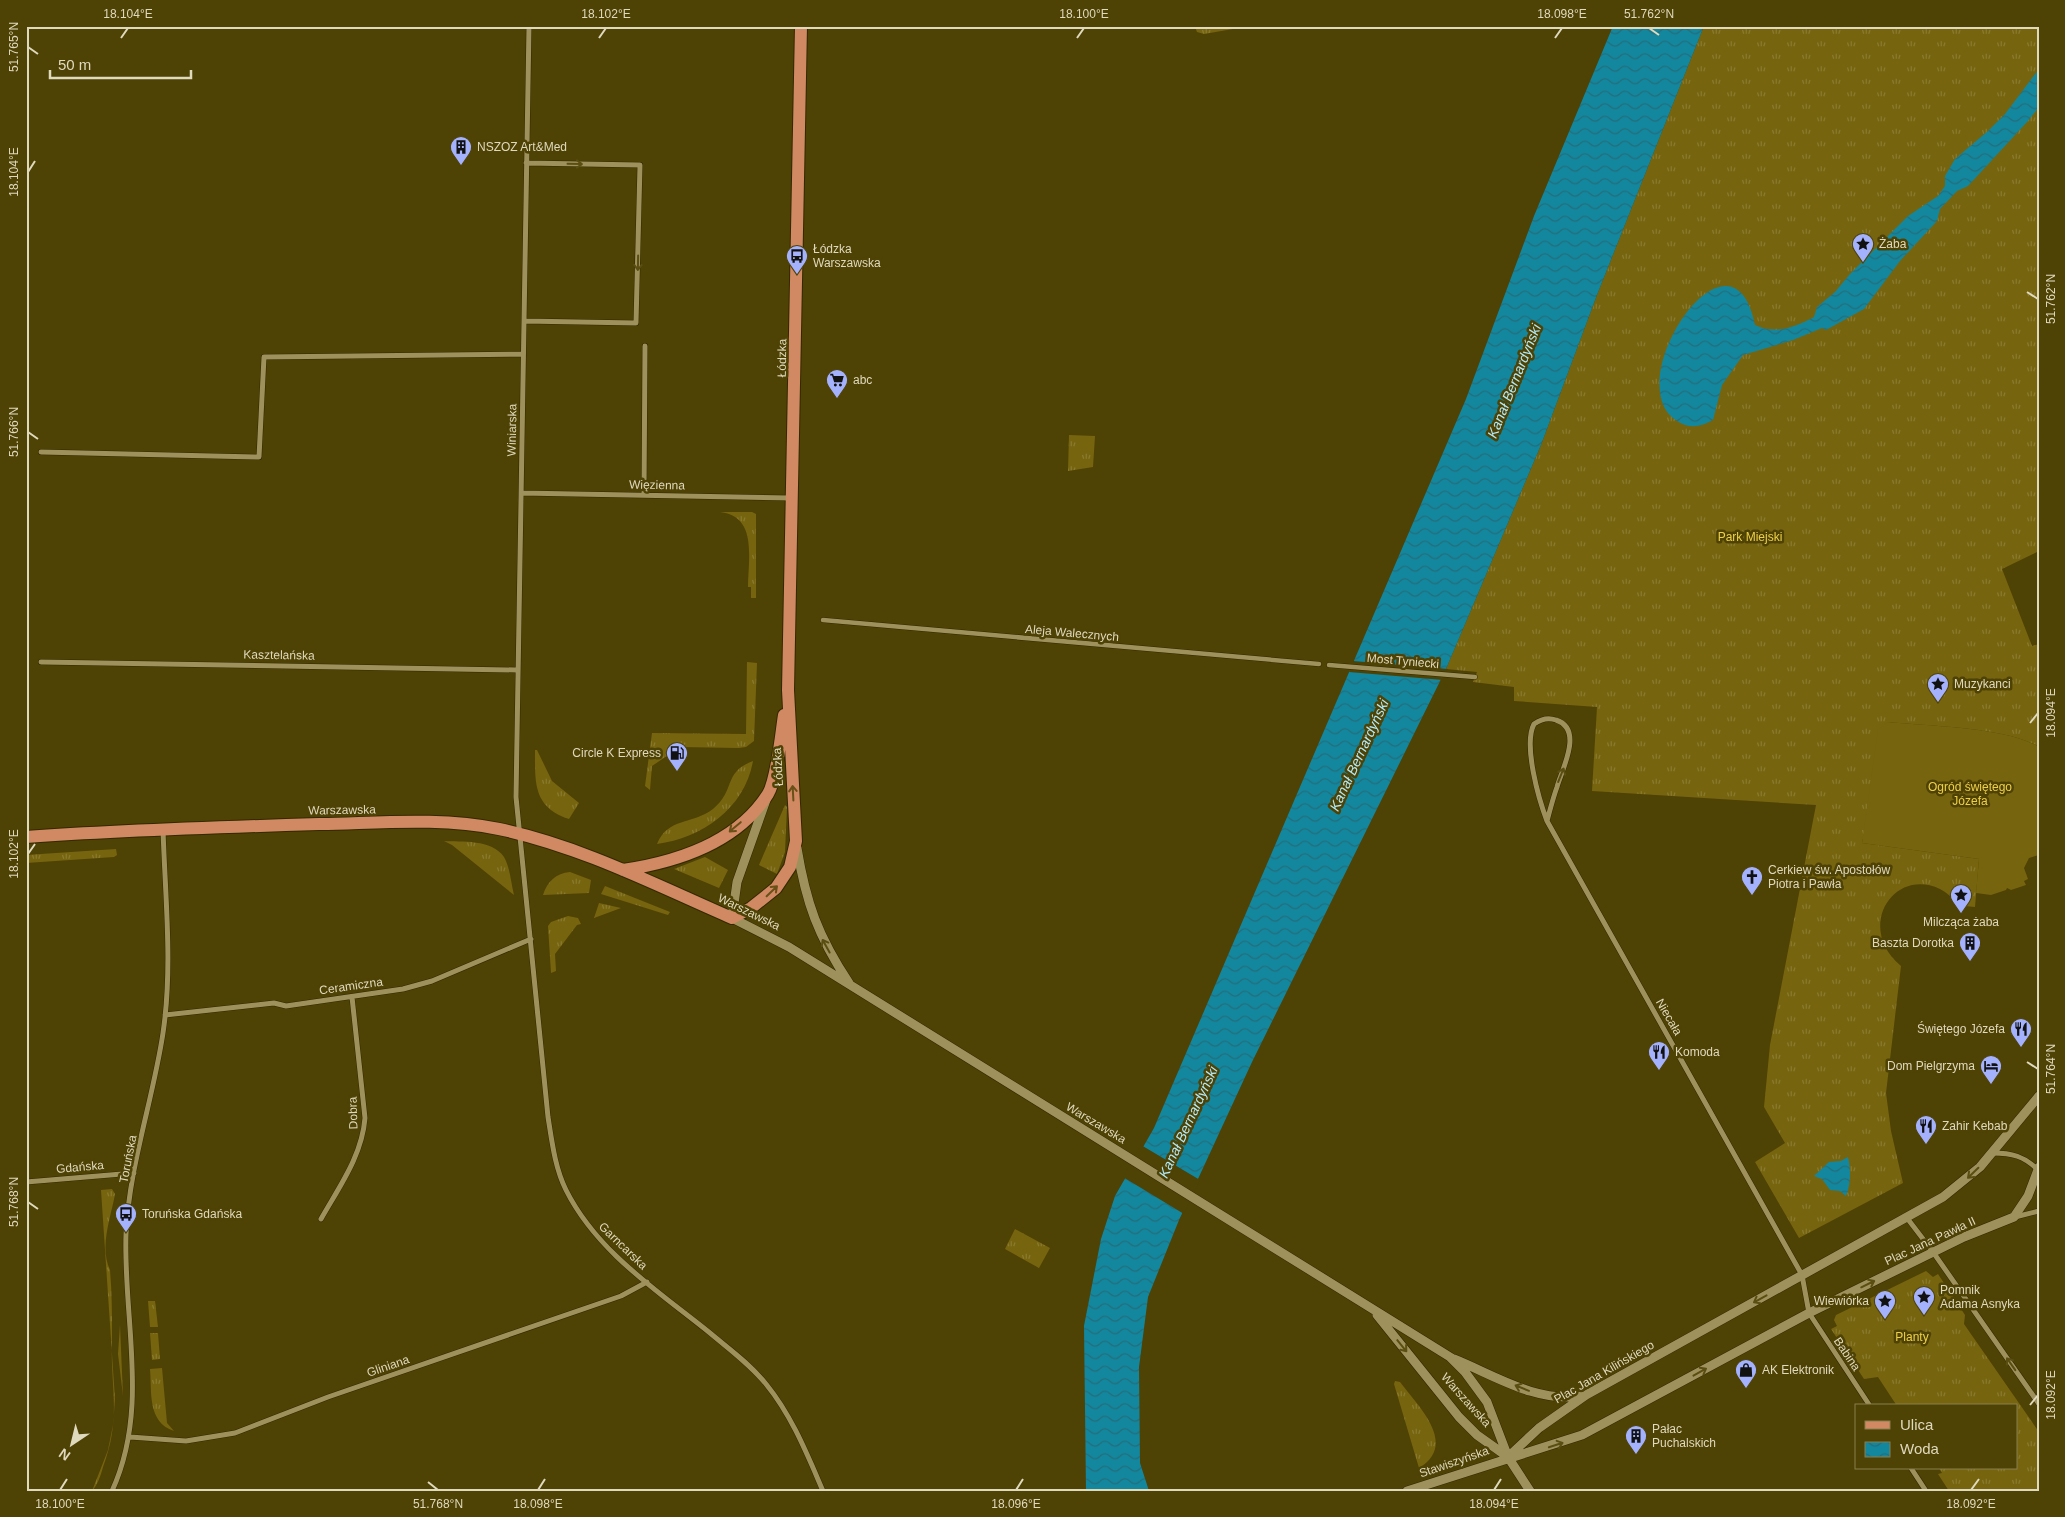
<svg xmlns="http://www.w3.org/2000/svg" width="2065" height="1517" font-family="Helvetica,sans-serif">
	<defs>
		<pattern id="grass-tufts" width="24" height="20" patternUnits="userSpaceOnUse" patternTransform="scale(1.25)"><rect width="24" height="20" fill="#76640e"/><path d="M3 7l-1-3M5 7V3M7 7l1-3M15 17l-1-3M17 17v-4M19 17l1-3" fill="none" stroke="#897a2f"/></pattern>
		<pattern id="water-waves" width="16" height="10" patternUnits="userSpaceOnUse" patternTransform="scale(1.25)"><rect width="16" height="10" fill="#13879e"/><path d="M0 5q4-4 8 0t8 0" fill="none" stroke="#246e7b"/></pattern>
	</defs>
	<rect width="100%" height="100%" fill="#4f4205"/>
	<!-- grass -->
	<path fill="url(#grass-tufts)" d="M 1250,26 L 1204,34 L 1197,32 L 1195,27 Z
		M 1704,26 L 2039,26 L 2039,551 L 2002,569 L 2032,646 L 2039,644 L 2039,747 C 2007,727 1927,726 1888,722 L 1862,843 L 1979,859 L 1975,907 L 1955,905 C 1953,897 1947,893 1940,889 C 1893,867 1855,928 1901,966 L 1886,1093 L 1891,1131 L 1903,1183 L 1799,1238 L 1755,1162 L 1785,1143 L 1764,1107 L 1770,1045 L 1816,805 L 1592,791 L 1597,707 L 1514,701 L 1514,687 L 1473,682 L 1477,672 L 1446,669 L 1541,445 L 1597,295 Z
		M 1069,435 L 1095,436 L 1093,467 L 1068,471 Z
		M 720,512 L 752,512 L 756,514 L 756,598 L 751,598 L 751,587 L 748,587 C 748,560 758,516 720,512 Z
		M 747,662 L 757,663 L 754,741 L 746,747 L 739,748 L 680,747 L 652,766 L 650,790 L 645,786 L 652,733 L 746,734 Z
		M 535,750 L 537,750 L 552,781 L 579,803 L 569,819 C 533,807 535,783 535,750 Z
		M 753,761 C 745,808 702,838 657,844 C 668,817 692,825 713,809 C 736,790 723,772 753,761 Z
		M 785,805 L 787,807 L 785,852 L 777,874 L 759,865 Z
		M 444,841 C 461,842 492,839 504,857 C 510,867 511,883 514,895 L 452,845 Z
		M 116,849 L 117,855 L 114,857 L 26,863 L 26,855 Z
		M 705,857 L 728,870 L 719,888 L 674,869 Z
		M 570,872 L 591,880 L 589,893 L 543,895 C 547,882 556,873 570,872 Z
		M 605,886 L 670,912 L 668,915 L 601,894 Z
		M 599,903 L 621,908 L 594,918 Z
		M 568,916 L 578,918 L 581,924 L 577,925 L 555,954 L 556,971 L 551,973 L 548,926 L 551,922 Z
		M 112,1189 L 115,1194 C 111,1217 99,1247 110,1270 C 112,1293 112,1315 112,1339 C 110,1389 122,1416 103,1467 C 101,1475 97,1486 92,1491 L 108,1450 L 113,1425 L 115,1399 L 101,1190 Z
		M 1015,1229 L 1050,1248 L 1039,1268 L 1005,1249 Z
		M 1926,1271 L 1933,1277 L 1938,1274 L 1965,1315 L 1964,1324 L 2039,1432 L 2039,1491 L 1949,1491 L 1938,1474 L 1942,1473 L 1939,1468 L 2016,1468 L 2016,1406 L 1897,1406 L 1878,1377 L 1864,1379 L 1831,1329 L 1837,1326 L 1834,1320 L 1836,1315 Z
		M 148,1301 L 155,1301 L 158,1327 L 150,1327 Z
		M 120,1325 L 123,1396 L 118,1354 Z
		M 150,1333 L 158,1333 L 160,1359 L 152,1360 Z
		M 162,1368 L 167,1423 L 174,1431 C 147,1422 152,1392 150,1369 Z
		M 1395,1381 L 1400,1382 C 1417,1405 1459,1444 1419,1468 L 1394,1384 Z"/>
	<!-- garden -->
	<path fill="#76640e" d="M 1888,722 C 1927,726 2007,727 2039,747 L 2039,855 L 2029,858 L 2024,868 L 2028,879 L 2024,881 L 2026,885 L 2011,890 L 2007,888 L 2006,890 L 1991,895 L 1976,893 L 1979,859 L 1862,843 L 1878,730 Z"/>
	<!-- water -->
	<path fill="url(#water-waves)" d="M 1613,26 L 1704,26 L 1597,295 L 1541,445 L 1446,669 L 1252,1062 L 1179,1220 L 1148,1297 L 1139,1367 L 1140,1463 L 1149,1491 L 1086,1491 L 1084,1326 L 1101,1239 L 1115,1196 L 1154,1128 L 1466,399 L 1534,216 Z
		M 2039,69 L 2039,107 L 2028,121 L 1968,186 L 1957,191 L 1940,209 L 1937,221 L 1900,261 L 1864,309 L 1826,330 L 1822,328 L 1793,340 L 1743,355 L 1722,385 L 1713,420 C 1701,427 1689,429 1677,421 C 1616,383 1732,210 1755,325 C 1775,335 1795,327 1814,317 L 1817,307 L 1835,292 L 1850,274 L 1908,216 L 1938,196 L 1945,186 L 1945,176 L 1955,159 L 1988,131 L 2005,114 Z
		M 1848,1157 C 1851,1170 1851,1184 1846,1196 L 1840,1191 L 1830,1190 L 1822,1179 L 1814,1176 L 1829,1162 L 1841,1161 Z"/>
	<!-- pier -->
	<path fill="#4f4205" d="M 1353,661 L 1448,669 L 1443,680 L 1349,672 Z
		M 1141,1145 L 1200,1180 L 1184,1214 L 1123,1177 Z"/>
	<g fill="none" stroke-linecap="round" stroke-linejoin="round">
		<!-- pedestrian casing -->
		<g stroke="#322900" stroke-width="5.5">
			<path id="pedestrian" d="M 823,620 L 1319,664
				M 1329,665 L 1475,677"/>
		</g>
		<!-- minor casing -->
		<g stroke="#322900" stroke-width="6">
			<path id="minor" d="M 529,26 L 516,797 L 548,1117 C 552,1142 555,1168 566,1190 C 597,1252 658,1291 710,1333 C 729,1349 750,1364 766,1384 C 792,1416 807,1454 823,1491
				M 524,321 L 636,323 L 640,165 L 526,163
				M 41,452 L 259,457 L 264,357 L 523,354
				M 521,493 L 790,498
				M 644,495 L 645,346
				M 41,662 L 517,670
				M 1547,821 C 1550,810 1553,798 1557,787 C 1562,769 1584,729 1556,720 C 1548,717 1541,719 1534,724 C 1523,745 1539,800 1547,821 L 1802,1275 L 1809,1313 L 1870,1406
				M 165,1015 L 274,1003 L 286,1006 L 403,989 L 432,981 L 531,939
				M 1992,1153 C 2012,1153 2024,1156 2038,1170
				M 26,1182 L 134,1173
				M 2015,1217 L 2039,1211
				M 1907,1218 L 1933,1252 L 2039,1404
				M 321,1219 C 339,1187 362,1156 365,1118 L 352,997
				M 130,1437 L 186,1441 L 235,1433 L 328,1397 L 621,1296 L 647,1282
				M 1911,1468 L 1926,1491
				M 112,1491 C 150,1408 123,1320 126,1234 C 129,1166 153,1100 163,1033 C 173,966 165,896 163,829"/>
		</g>
		<!-- tertiary casing -->
		<g stroke="#322900" stroke-width="10">
			<path id="tertiary" d="M 766,800 L 737,882 L 732,918 L 789,947 L 1450,1357 L 1465,1372 L 1487,1402 L 1508,1457 L 1530,1491
				M 797,848 C 806,903 818,936 849,983
				M 1377,1315 L 1459,1417 L 1477,1435 L 1508,1457
				M 1454,1359 C 1494,1375 1536,1403 1581,1396
				M 1508,1457 L 1539,1428 L 1586,1395 L 1943,1197 L 1980,1167 L 2039,1096
				M 1407,1491 L 1582,1435 L 1809,1313 L 1964,1237 L 2014,1217 L 2028,1196 L 2039,1167"/>
		</g>
		<!-- primary casing -->
		<g stroke="#322900" stroke-width="14">
			<path id="primary" d="M 26,837 C 124,830 223,827 321,824 C 379,823 441,817 499,829 C 580,846 656,885 732,918 L 751,908 L 776,888 L 790,867 L 796,841 L 788,690 L 801,26
				M 623,870 C 677,862 737,843 768,794 C 777,779 781,734 784,715"/>
		</g>
		<!-- pedestrian -->
		<use href="#pedestrian" stroke="#9f915b" stroke-width="4.5"/>
		<!-- minor -->
		<use href="#minor" stroke="#9f915b" stroke-width="5"/>
		<!-- tertiary -->
		<use href="#tertiary" stroke="#9f915b" stroke-width="9"/>
		<!-- primary -->
		<use href="#primary" stroke="#d08962" stroke-width="12"/>
	</g>
	<!-- one-way arrows -->
	<defs><path id="oneway-shaft" d="M-6 0H5M1.5-3L5.5 0L1.5 3" fill="none" stroke-width="1.6" stroke-linecap="round" stroke-linejoin="round" transform="scale(1.25)"/></defs>
	<g stroke="#5b4e12">
		<use href="#oneway-shaft" transform="translate(575 164) rotate(1)"/>
		<use href="#oneway-shaft" transform="translate(638 263) rotate(91)"/>
		<use href="#oneway-shaft" transform="translate(1561 775) rotate(-68)"/>
		<use href="#oneway-shaft" transform="translate(826 946) rotate(-119)"/>
		<use href="#oneway-shaft" transform="translate(1973 1173) rotate(136)"/>
		<use href="#oneway-shaft" transform="translate(1868 1284) rotate(-26)"/>
		<use href="#oneway-shaft" transform="translate(1760 1299) rotate(151)"/>
		<use href="#oneway-shaft" transform="translate(1402 1346) rotate(51)"/>
		<use href="#oneway-shaft" transform="translate(2011 1364) rotate(-125)"/>
		<use href="#oneway-shaft" transform="translate(1700 1372) rotate(-29)"/>
		<use href="#oneway-shaft" transform="translate(1522 1388) rotate(-158)"/>
		<use href="#oneway-shaft" transform="translate(1556 1445) rotate(-18)"/>
	</g>
	<g stroke="#695018">
		<use href="#oneway-shaft" transform="translate(793 793) rotate(-93)"/>
		<use href="#oneway-shaft" transform="translate(735 827) rotate(140)"/>
		<use href="#oneway-shaft" transform="translate(772 891) rotate(-44)"/>
	</g>
	<!-- ticks -->
	<path fill="none" stroke="#dfd9bd" stroke-width="2" d="M 1649,28 L 1659,35M 121,38 L 128,28M 599,38 L 606,28M 1077,38 L 1084,28M 1555,38 L 1562,28M 28,47 L 38,54M 28,172 L 35,161M 2027,292 L 2038,299M 28,432 L 38,439M 2030,723 L 2038,713M 28,854 L 35,844M 2027,1062 L 2038,1069M 28,1202 L 38,1209M 2030,1405 L 2038,1395M 428,1482 L 438,1490M 60,1490 L 67,1479M 538,1490 L 545,1479M 1016,1490 L 1023,1479M 1494,1490 L 1501,1479M 1971,1490 L 1979,1479"/>
	<!-- icons -->
	<defs>
		<g id="building-pin" transform="scale(1.125)"><path d="M0 17L-7.5 6A9.5 9.5 0 1 1 7.5 6Z" fill="#a4b1fc" stroke="#4f4205"/><path d="M-4-6H4V6H1V3H-1V6H-4ZM-2.5-4.3h1.7v1.8h-1.7ZM.8-4.3h1.7v1.8H.8ZM-2.5-1h1.7V.8h-1.7ZM.8-1h1.7V.8H.8Z" fill="#111"/></g>
		<g id="sight-pin" transform="scale(1.125)"><path d="M0 17L-7.5 6A9.5 9.5 0 1 1 7.5 6Z" fill="#a4b1fc" stroke="#4f4205"/><path d="M0-6L1.8-2.2L6-1.7L2.9 1.2L3.7 5.4L0 3.3L-3.7 5.4L-2.9 1.2L-6-1.7L-1.8-2.2Z" fill="#111"/></g>
		<g id="bus-pin" transform="scale(1.125)"><path d="M0 17L-7.5 6A9.5 9.5 0 1 1 7.5 6Z" fill="#a4b1fc" stroke="#4f4205"/><path d="M-5-6H5V4H4V6H2V4H-2V6H-4V4H-5ZM-3.5-4V0h7V-4ZM-3.5 1.2v1.5H-2V1.2ZM2 1.2v1.5H3.5V1.2Z" fill="#111"/></g>
		<g id="supermarket-pin" transform="scale(1.125)"><path d="M0 17L-7.5 6A9.5 9.5 0 1 1 7.5 6Z" fill="#a4b1fc" stroke="#4f4205"/><path d="M-6-5.5h2.5l.6 2H6L4.5 2H-2.5L-4.4-4H-6ZM-1.5 3.2a1.3 1.3 0 1 0 .1 0ZM3 3.2a1.3 1.3 0 1 0 .1 0Z" fill="#111"/></g>
		<g id="fuel-pin" transform="scale(1.125)"><path d="M0 17L-7.5 6A9.5 9.5 0 1 1 7.5 6Z" fill="#a4b1fc" stroke="#4f4205"/><path d="M-5.5-6h7V0h2V4h1.3V-2.5L3-4.5l.8-.8L6-3V5H2.5V1h-1V6h-7ZM-4.2-4.7v3.2H.2V-4.7Z" fill="#111"/></g>
		<g id="church-pin" transform="scale(1.125)"><path d="M0 17L-7.5 6A9.5 9.5 0 1 1 7.5 6Z" fill="#a4b1fc" stroke="#4f4205"/><path d="M-1.2-6h2.4v3.5h3.3v2.4h-3.3V6h-2.4V-.1h-3.3v-2.4h3.3Z" fill="#111"/></g>
		<g id="restaurant-pin" transform="scale(1.125)"><path d="M0 17L-7.5 6A9.5 9.5 0 1 1 7.5 6Z" fill="#a4b1fc" stroke="#4f4205"/><path d="M-5-6h1v4h1v-4h1v4h1v-4h1v5L-1.5 .5V6h-2V.5L-5-1ZM5-6V6H3V1.5H1.5Q1.5-4 5-6Z" fill="#111"/></g>
		<g id="hotel-pin" transform="scale(1.125)"><path d="M0 17L-7.5 6A9.5 9.5 0 1 1 7.5 6Z" fill="#a4b1fc" stroke="#4f4205"/><path d="M-6-4.5h1.5V1H6V5H4.5V3h-9V5H-6ZM-4 0a1.8 1.8 0 1 1 3.6 0ZM.5 0V-2.5h3Q6-2.5 6 0Z" fill="#111"/></g>
		<g id="shop-pin" transform="scale(1.125)"><path d="M0 17L-7.5 6A9.5 9.5 0 1 1 7.5 6Z" fill="#a4b1fc" stroke="#4f4205"/><path d="M-5-2.5h2.3a2.7 3.5 0 0 1 5.4 0H5L5.5 6h-11ZM-1.5-2.5h3a1.5 2.3 0 0 0-3 0Z" fill="#111"/></g>
	</defs>
	<g fill-rule="evenodd">
		<use href="#building-pin" x="461" y="147"/>
		<use href="#sight-pin" x="1863" y="244"/>
		<use href="#bus-pin" x="797" y="256"/>
		<use href="#supermarket-pin" x="837" y="380"/>
		<use href="#sight-pin" x="1938" y="684"/>
		<use href="#fuel-pin" x="677" y="753"/>
		<use href="#church-pin" x="1752" y="877"/>
		<use href="#sight-pin" x="1961" y="895"/>
		<use href="#building-pin" x="1970" y="943"/>
		<use href="#restaurant-pin" x="2021" y="1029"/>
		<use href="#restaurant-pin" x="1659" y="1052"/>
		<use href="#hotel-pin" x="1991" y="1066"/>
		<use href="#restaurant-pin" x="1926" y="1126"/>
		<use href="#bus-pin" x="126" y="1214"/>
		<use href="#sight-pin" x="1924" y="1297"/>
		<use href="#sight-pin" x="1885" y="1301"/>
		<use href="#shop-pin" x="1746" y="1370"/>
		<use href="#building-pin" x="1636" y="1436"/>
	</g>
	<g text-anchor="middle" dominant-baseline="central" stroke-width="5" stroke-linejoin="round" paint-order="stroke">
		<!-- poi labels -->
		<g font-size="12" fill="#dfd9bd" stroke="#4f4205" text-anchor="start">
			<text x="477" y="147">NSZOZ Art&amp;Med</text>
			<text x="1879" y="244">Żaba</text>
			<text x="813" y="249">Łódzka<tspan x="813" dy="14">Warszawska</tspan></text>
			<text x="853" y="380">abc</text>
			<text x="1954" y="684">Muzykanci</text>
			<text x="661" y="753" text-anchor="end">Circle K Express</text>
			<text x="1768" y="870">Cerkiew św. Apostołów<tspan x="1768" dy="14">Piotra i Pawła</tspan></text>
			<text x="1961" y="922" text-anchor="middle">Milcząca żaba</text>
			<text x="1954" y="943" text-anchor="end">Baszta Dorotka</text>
			<text x="2005" y="1029" text-anchor="end">Świętego Józefa</text>
			<text x="1675" y="1052">Komoda</text>
			<text x="1975" y="1066" text-anchor="end">Dom Pielgrzyma</text>
			<text x="1942" y="1126">Zahir Kebab</text>
			<text x="142" y="1214">Toruńska Gdańska</text>
			<text x="1940" y="1290">Pomnik<tspan x="1940" dy="14">Adama Asnyka</tspan></text>
			<text x="1869" y="1301" text-anchor="end">Wiewiórka</text>
			<text x="1762" y="1370">AK Elektronik</text>
			<text x="1652" y="1429">Pałac<tspan x="1652" dy="14">Puchalskich</tspan></text>
		</g>
		<!-- street labels -->
		<g font-size="12" fill="#dfd9bd" stroke="#4f4205">
			<text transform="translate(782 358) rotate(-89)">Łódzka</text>
			<text transform="translate(512 430) rotate(-89)">Winiarska</text>
			<text transform="translate(657 485) rotate(1)">Więzienna</text>
			<text transform="translate(1072 633) rotate(5)">Aleja Walecznych</text>
			<text transform="translate(279 655) rotate(1)">Kasztelańska</text>
			<text transform="translate(1403 661) rotate(5)">Most Tyniecki</text>
			<text transform="translate(778 767) rotate(-93)">Łódzka</text>
			<text transform="translate(342 810) rotate(-1)">Warszawska</text>
			<text transform="translate(749 912) rotate(26)">Warszawska</text>
			<text transform="translate(351 986) rotate(-8)">Ceramiczna</text>
			<text transform="translate(1669 1017) rotate(60)">Niecała</text>
			<text transform="translate(353 1113) rotate(-92)">Dobra</text>
			<text transform="translate(1096 1123) rotate(31)">Warszawska</text>
			<text transform="translate(128 1159) rotate(-79)">Toruńska</text>
			<text transform="translate(80 1167) rotate(-5)">Gdańska</text>
			<text transform="translate(1930 1241) rotate(-25)">Plac Jana Pawła II</text>
			<text transform="translate(623 1246) rotate(44)">Garncarska</text>
			<text transform="translate(1847 1354) rotate(56)">Babina</text>
			<text transform="translate(388 1366) rotate(-19)">Gliniana</text>
			<text transform="translate(1604 1372) rotate(-30)">Plac Jana Kilińskiego</text>
			<text transform="translate(1466 1400) rotate(48)">Warszawska</text>
			<text transform="translate(1454 1462) rotate(-19)">Stawiszyńska</text>
		</g>
		<!-- park labels -->
		<g font-size="12" fill="#eed047" stroke="#4f4205">
			<text x="1750" y="537">Park Miejski</text>
			<text x="1970" y="787">Ogród świętego<tspan x="1970" dy="14">Józefa</tspan></text>
			<text x="1912" y="1337">Planty</text>
		</g>
		<!-- water labels -->
		<g font-size="14" font-style="italic" fill="#b2ebfa" stroke="#4f4205">
			<text transform="translate(1514 381) rotate(-68)">Kanał Bernardyński</text>
			<text transform="translate(1359 755) rotate(-65)">Kanał Bernardyński</text>
			<text transform="translate(1188 1122) rotate(-65)">Kanał Bernardyński</text>
		</g>
	</g>
	<!-- border -->
	<rect width="2065" height="1517" fill="none" stroke="#4f4205" stroke-width="55"/>
	<!-- legend -->
	<rect x="1855" y="1404" width="162" height="65" fill="#4f4205" stroke="#897e4f"/>
	<rect x="1865" y="1421" width="25" height="8" fill="#d08962" stroke="#897e4f"/>
	<text x="1900" y="1430" font-size="15" fill="#dfd9bd">Ulica</text>
	<rect x="1865" y="1442" width="25" height="15" fill="url(#water-waves)" stroke="#897e4f"/>
	<text x="1900" y="1454" font-size="15" fill="#dfd9bd">Woda</text>
	<!-- north arrow -->
	<g transform="translate(72 1444) rotate(215)" stroke="#4f4205" stroke-width="4" paint-order="stroke">
	<path d="M0-4L9 19L0 12L-9 19Z" fill="#dfd9bd"/>
	<text y="-8" font-size="14" font-weight="bold" text-anchor="middle" fill="#dfd9bd">N</text>
	</g>
	<!-- scale -->
	<path d="M50 70v8h141v-8" fill="none" stroke="#dfd9bd" stroke-width="2.5"/>
	<text x="58" y="70" font-size="15" fill="#dfd9bd" stroke="#4f4205" stroke-width="4" paint-order="stroke">50 m</text>
	<rect x="28" y="28" width="2010" height="1462" fill="none" stroke="#dfd9bd" stroke-width="2"/>
	<g font-size="12" text-anchor="middle" fill="#dfd9bd">
		<text x="128" y="18">18.104°E</text>
		<text x="606" y="18">18.102°E</text>
		<text x="1084" y="18">18.100°E</text>
		<text x="1562" y="18">18.098°E</text>
		<text x="1649" y="18">51.762°N</text>
		<text transform="translate(14 47) rotate(-90)" y="4">51.765°N</text>
		<text transform="translate(14 172) rotate(-90)" y="4">18.104°E</text>
		<text transform="translate(2051 299) rotate(-90)" y="4">51.762°N</text>
		<text transform="translate(14 432) rotate(-90)" y="4">51.766°N</text>
		<text transform="translate(2051 713) rotate(-90)" y="4">18.094°E</text>
		<text transform="translate(14 854) rotate(-90)" y="4">18.102°E</text>
		<text transform="translate(2051 1069) rotate(-90)" y="4">51.764°N</text>
		<text transform="translate(14 1202) rotate(-90)" y="4">51.768°N</text>
		<text transform="translate(2051 1395) rotate(-90)" y="4">18.092°E</text>
		<text x="60" y="1508">18.100°E</text>
		<text x="438" y="1508">51.768°N</text>
		<text x="538" y="1508">18.098°E</text>
		<text x="1016" y="1508">18.096°E</text>
		<text x="1494" y="1508">18.094°E</text>
		<text x="1971" y="1508">18.092°E</text>
	</g>
</svg>
